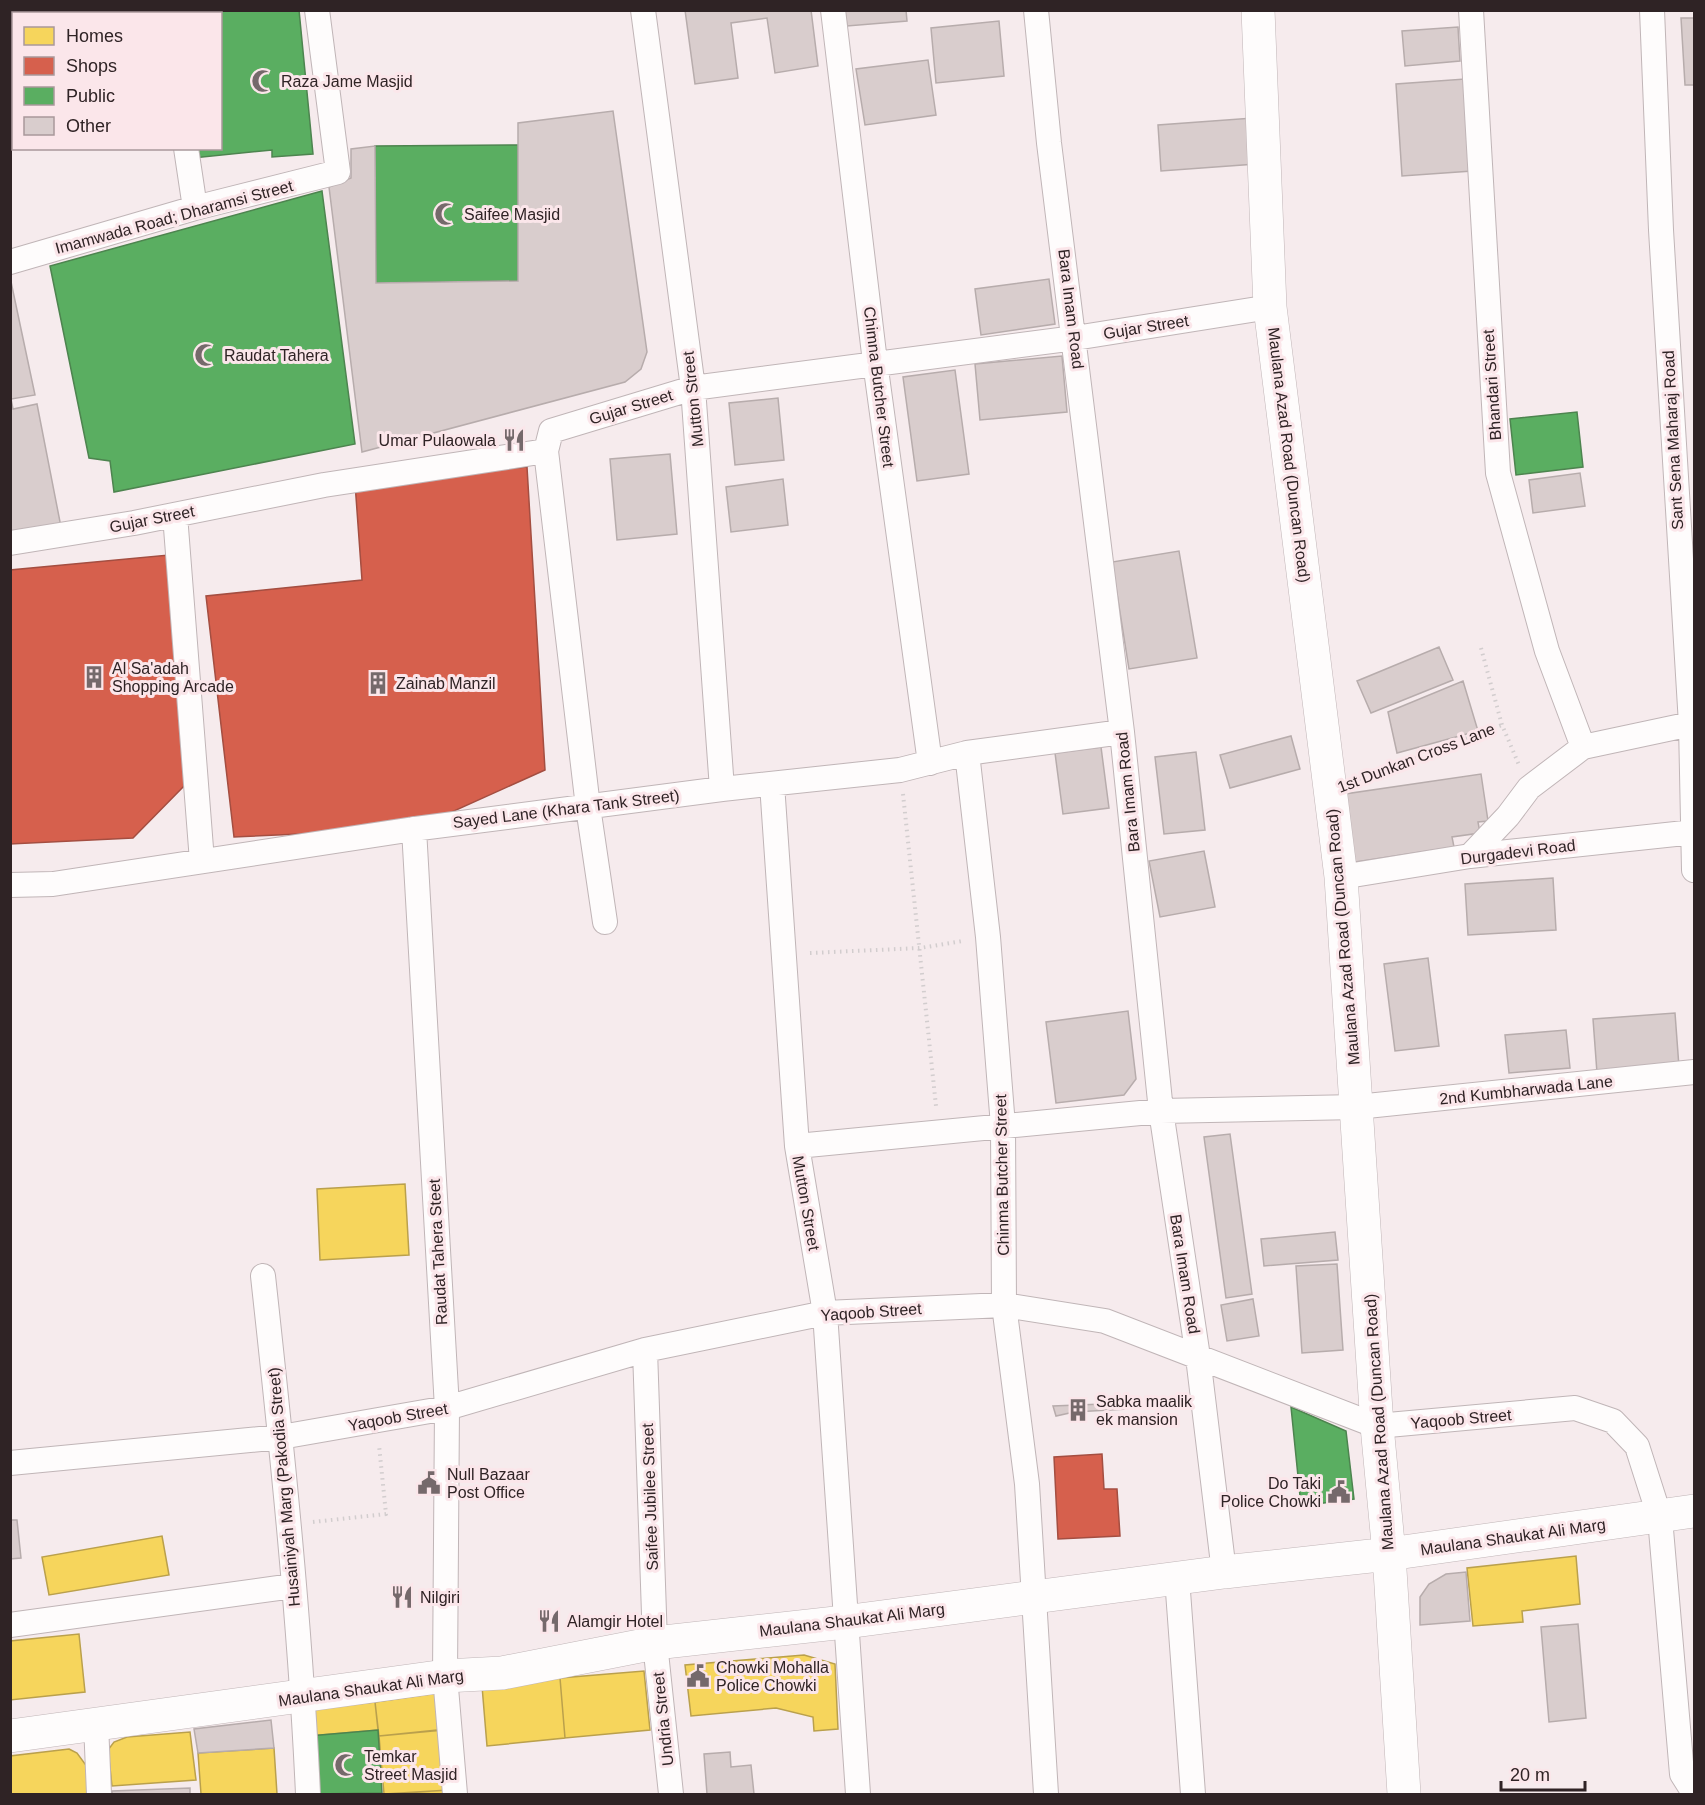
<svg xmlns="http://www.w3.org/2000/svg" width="1705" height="1805" font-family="Arial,sans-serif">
	<rect width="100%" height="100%" fill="#f6ebed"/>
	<!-- homes -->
	<path fill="#f6d55c" stroke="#baa04c" stroke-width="1.5" d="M 405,1184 L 409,1255 L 320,1260 L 317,1189 Z
		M 162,1536 L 169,1575 L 49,1595 L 42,1557 Z
		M 1576,1556 L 1580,1604 L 1522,1611 L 1523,1622 L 1473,1626 L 1467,1568 Z
		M 79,1634 L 85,1692 L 10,1700 L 10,1641 Z
		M 804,1655 L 835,1664 L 838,1729 L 814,1731 L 813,1717 L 776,1708 L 691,1716 L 685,1665 Z
		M 644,1671 L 650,1730 L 565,1738 L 560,1678 Z
		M 560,1678 L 565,1738 L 487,1746 L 482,1686 Z
		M 444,1692 L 447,1729 L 379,1736 L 375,1702 Z
		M 375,1702 L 378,1730 L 309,1736 L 308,1709 Z
		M 444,1730 L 449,1790 L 384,1794 L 379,1736 Z
		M 190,1732 L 196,1780 L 112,1786 L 108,1750 L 114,1742 L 127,1737 Z
		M 274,1748 L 277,1794 L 201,1794 L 198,1753 Z
		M 69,1749 L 77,1753 L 88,1768 L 92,1794 L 10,1794 L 10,1756 Z
		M 449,1790 L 450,1794 L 391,1794 Z"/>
	<!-- shops -->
	<path fill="#d6604d" stroke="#a44e41" stroke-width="1.5" d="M 527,467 L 545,770 L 414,829 L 234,837 L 206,596 L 362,580 L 355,483 Z
		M 169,555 L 187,783 L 133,838 L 10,844 L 10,570 Z
		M 1102,1454 L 1104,1489 L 1117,1489 L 1120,1536 L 1058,1539 L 1054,1457 Z"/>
	<!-- public -->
	<path fill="#5aae61" stroke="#4d844f" stroke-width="1.5" d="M 201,10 L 299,10 L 313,154 L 272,157 L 272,150 L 193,158 L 192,148 L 220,148 L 220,14 L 180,14 Z
		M 518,145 L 518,281 L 376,283 L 375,146 Z
		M 322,191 L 355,444 L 114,492 L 110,461 L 89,458 L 50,266 Z
		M 1577,412 L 1583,467 L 1516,475 L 1510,419 Z
		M 1291,1407 L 1346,1431 L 1354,1499 L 1301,1506 Z
		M 378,1730 L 382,1793 L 312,1794 L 309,1736 Z"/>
	<!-- building -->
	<path fill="#d9cdcd" stroke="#b7acac" stroke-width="1.5" d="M 685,10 L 811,10 L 818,66 L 775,73 L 767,18 L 731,23 L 738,78 L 695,84 Z
		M 845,10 L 906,10 L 907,21 L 847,26 Z
		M 1681,18 L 1694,18 L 1694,85 L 1685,85 Z
		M 999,21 L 1004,76 L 936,83 L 931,28 Z
		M 1458,27 L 1460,61 L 1405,66 L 1402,31 Z
		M 928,60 L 936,115 L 865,125 L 856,69 Z
		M 1465,79 L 1472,171 L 1402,176 L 1396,84 Z
		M 613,111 L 647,352 L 641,369 L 625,382 L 362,452 L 329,187 L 351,178 L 351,149 L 375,146 L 376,283 L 518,281 L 518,123 Z
		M 1253,118 L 1256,164 L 1161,171 L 1158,125 Z
		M 10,277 L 35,395 L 11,399 L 13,409 L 37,404 L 61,527 L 10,536 Z
		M 1049,279 L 1055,324 L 981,335 L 975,289 Z
		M 1062,356 L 1067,412 L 980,420 L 975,364 Z
		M 955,370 L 969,474 L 917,481 L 903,377 Z
		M 778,398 L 784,460 L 735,465 L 729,403 Z
		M 670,454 L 677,534 L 617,540 L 610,459 Z
		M 1580,473 L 1585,506 L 1533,513 L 1529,480 Z
		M 783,479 L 788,525 L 731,532 L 726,487 Z
		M 1179,551 L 1197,658 L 1129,669 L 1112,562 Z
		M 1439,647 L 1453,680 L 1371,713 L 1357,681 Z
		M 1463,681 L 1478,731 L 1397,753 L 1388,712 Z
		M 1291,736 L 1300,769 L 1230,788 L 1220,755 Z
		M 1101,747 L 1109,808 L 1063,814 L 1055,753 Z
		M 1196,752 L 1205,830 L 1164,834 L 1155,757 Z
		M 1481,774 L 1488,821 L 1478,822 L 1480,833 L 1452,837 L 1454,847 L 1355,862 L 1345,794 Z
		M 1204,851 L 1215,907 L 1160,917 L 1149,861 Z
		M 1553,878 L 1556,930 L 1468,935 L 1465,884 Z
		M 1428,958 L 1439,1046 L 1395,1051 L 1384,964 Z
		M 1128,1011 L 1136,1079 L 1124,1095 L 1056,1103 L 1046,1022 Z
		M 1675,1013 L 1679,1067 L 1597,1073 L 1593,1019 Z
		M 1566,1030 L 1570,1068 L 1509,1073 L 1505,1035 Z
		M 1230,1134 L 1252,1294 L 1226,1298 L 1204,1137 Z
		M 1335,1232 L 1338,1260 L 1264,1266 L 1261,1239 Z
		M 1337,1264 L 1343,1350 L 1302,1353 L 1296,1266 Z
		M 1253,1299 L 1259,1336 L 1227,1341 L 1221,1305 Z
		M 1128,1403 L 1127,1409 L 1074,1412 L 1056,1416 L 1053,1406 Z
		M 10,1520 L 17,1520 L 21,1558 L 10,1559 Z
		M 1466,1572 L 1470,1621 L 1420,1625 L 1420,1597 L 1429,1584 L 1446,1574 Z
		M 1578,1624 L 1586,1718 L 1549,1722 L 1541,1627 Z
		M 271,1720 L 274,1748 L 198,1753 L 194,1729 Z
		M 730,1752 L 731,1767 L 751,1765 L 754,1794 L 707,1794 L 704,1754 Z
		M 190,1788 L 190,1794 L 112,1794 L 112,1791 Z"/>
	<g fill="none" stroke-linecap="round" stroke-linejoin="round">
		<!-- minor casing -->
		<g stroke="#c0b5b7" stroke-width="26">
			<path id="minor" d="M 164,10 L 164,14
				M 643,10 L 693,388 L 722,789
				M 833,10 L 875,362 L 930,763
				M 1036,10 L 1049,143 L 1122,732 L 1161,1111 L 1198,1357 L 1224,1572
				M 1471,10 L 1498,473 L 1547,651 L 1583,747
				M 1652,10 L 1661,230 L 1691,724 L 1694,870
				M 186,148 L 195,208
				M 10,262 L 195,208 L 338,172 L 317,10
				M 546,451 L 588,807 L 605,922
				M 175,515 L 202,861
				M 10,543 L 134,523 L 324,485 L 546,451 L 551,431 L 693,388 L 1075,338 L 1270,307
				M 967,753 L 988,937 L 1003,1126 L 1004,1305 L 1027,1484 L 1046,1794
				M 772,784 L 797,1146 L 825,1313 L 858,1794
				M 414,829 L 447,1408 L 445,1676 L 455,1794
				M 1470,856 L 1508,816 L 1529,788 L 1583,747 L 1691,724
				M 1341,877 L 1470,856 L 1694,832
				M 10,885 L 53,884 L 414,829 L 722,789 L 900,770 L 967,753 L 1122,732
				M 797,1146 L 1161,1111 L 1357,1107 L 1694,1072
				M 263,1276 C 282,1449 300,1621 308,1794
				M 645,1350 L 655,1643 L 671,1794
				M 10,1463 L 281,1437 L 447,1408 L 645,1350 L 825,1313 L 1004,1305 L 1105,1321 L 1377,1426 L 1575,1408 L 1613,1421 L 1637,1446 L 1660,1518 L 1682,1774 L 1694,1793
				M 1177,1578 L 1193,1794
				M 10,1625 L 293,1586
				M 96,1724 L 99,1794"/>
		</g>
		<!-- secondary casing -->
		<g stroke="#c0b5b7" stroke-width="34">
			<path id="secondary" d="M 1258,10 L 1270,307 L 1341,877 L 1377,1426 L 1389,1554 L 1404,1794
				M 10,1736 L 445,1676 L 502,1673 L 655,1643 L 845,1622 L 1224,1572 L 1389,1554 L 1694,1511"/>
		</g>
		<!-- path -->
		<path stroke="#d2cdce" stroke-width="4" stroke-dasharray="1.5 4.5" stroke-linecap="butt" d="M 1481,648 L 1502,725 L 1519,765
			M 1359,779 L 1502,725
			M 903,794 L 936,1106
			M 810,953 L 920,948 L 963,941
			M 313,1522 L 386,1514 L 379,1445"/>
		<!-- minor -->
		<use href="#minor" stroke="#fefcfc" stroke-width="24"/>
		<!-- secondary -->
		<use href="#secondary" stroke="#fefcfc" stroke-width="33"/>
	</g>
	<!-- icons -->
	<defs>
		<g id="mosque-bare" transform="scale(1.8)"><path d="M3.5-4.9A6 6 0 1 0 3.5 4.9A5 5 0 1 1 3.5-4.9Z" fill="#75696b" stroke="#fbe6ea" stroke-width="2.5" paint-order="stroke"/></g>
		<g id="restaurant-bare" transform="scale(1.8)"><path d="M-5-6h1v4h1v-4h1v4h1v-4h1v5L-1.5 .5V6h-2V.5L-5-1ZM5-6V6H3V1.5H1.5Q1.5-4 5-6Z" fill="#75696b" stroke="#fbe6ea" stroke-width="2.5" paint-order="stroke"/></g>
		<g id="building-bare" transform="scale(1.8)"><path d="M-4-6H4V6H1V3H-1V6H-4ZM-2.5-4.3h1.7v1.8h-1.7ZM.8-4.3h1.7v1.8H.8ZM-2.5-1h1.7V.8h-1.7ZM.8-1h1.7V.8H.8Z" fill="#75696b" stroke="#fbe6ea" stroke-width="2.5" paint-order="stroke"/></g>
		<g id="civic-bare" transform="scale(1.8)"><path d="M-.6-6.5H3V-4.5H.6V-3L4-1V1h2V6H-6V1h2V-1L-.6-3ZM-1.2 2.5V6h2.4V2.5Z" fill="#75696b" stroke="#fbe6ea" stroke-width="2.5" paint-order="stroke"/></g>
	</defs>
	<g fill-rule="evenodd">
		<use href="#mosque-bare" x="263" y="81"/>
		<use href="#mosque-bare" x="446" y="214"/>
		<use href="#mosque-bare" x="206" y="355"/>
		<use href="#restaurant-bare" x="514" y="440"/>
		<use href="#building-bare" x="94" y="677"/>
		<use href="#building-bare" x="378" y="683"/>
		<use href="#building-bare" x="1078" y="1410"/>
		<use href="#civic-bare" x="429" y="1483"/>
		<use href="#civic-bare" x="1339" y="1492"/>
		<use href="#restaurant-bare" x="402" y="1597"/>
		<use href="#restaurant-bare" x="549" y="1621"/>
		<use href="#civic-bare" x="698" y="1676"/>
		<use href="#mosque-bare" x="346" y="1765"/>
	</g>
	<g text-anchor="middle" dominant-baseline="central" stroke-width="6" stroke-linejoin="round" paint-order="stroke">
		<!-- poi labels -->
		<g font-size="16" fill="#2f2325" stroke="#fbe6ea" text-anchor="start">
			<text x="281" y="81">Raza Jame Masjid</text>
			<text x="464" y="214">Saifee Masjid</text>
			<text x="224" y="355">Raudat Tahera</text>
			<text x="496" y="440" text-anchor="end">Umar Pulaowala</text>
			<text x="112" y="668">Al Sa'adah<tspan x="112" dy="18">Shopping Arcade</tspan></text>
			<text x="396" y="683">Zainab Manzil</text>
			<text x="1096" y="1401">Sabka maalik<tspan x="1096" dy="18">ek mansion</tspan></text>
			<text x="447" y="1474">Null Bazaar<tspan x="447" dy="18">Post Office</tspan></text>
			<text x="1321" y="1483" text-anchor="end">Do Taki<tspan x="1321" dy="18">Police Chowki</tspan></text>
			<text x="420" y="1597">Nilgiri</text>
			<text x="567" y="1621">Alamgir Hotel</text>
			<text x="716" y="1667">Chowki Mohalla<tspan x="716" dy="18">Police Chowki</tspan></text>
			<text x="364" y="1756">Temkar<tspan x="364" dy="18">Street Masjid</tspan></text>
		</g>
		<!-- street labels -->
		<g font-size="16" fill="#2f2325" stroke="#fbe6ea">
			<text transform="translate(174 217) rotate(-15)">Imamwada Road; Dharamsi Street</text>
			<text transform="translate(1071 309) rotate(83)">Bara Imam Road</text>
			<text transform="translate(1146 327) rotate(-9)">Gujar Street</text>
			<text transform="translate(1492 385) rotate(-94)">Bhandari Street</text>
			<text transform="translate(879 387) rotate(83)">Chimna Butcher Street</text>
			<text transform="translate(693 399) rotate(-96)">Mutton Street</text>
			<text transform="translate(631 407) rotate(-17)">Gujar Street</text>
			<text transform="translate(1673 440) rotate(-93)">Sant Sena Maharaj Road</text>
			<text transform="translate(1289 455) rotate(83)">Maulana Azad Road (Duncan Road)</text>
			<text transform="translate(152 519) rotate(-11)">Gujar Street</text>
			<text transform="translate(1416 758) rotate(-21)">1st Dunkan Cross Lane</text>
			<text transform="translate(1128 792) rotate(-96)">Bara Imam Road</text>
			<text transform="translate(566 809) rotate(-7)">Sayed Lane (Khara Tank Street)</text>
			<text transform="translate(1518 852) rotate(-7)">Durgadevi Road</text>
			<text transform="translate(1343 937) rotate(-95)">Maulana Azad Road (Duncan Road)</text>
			<text transform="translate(1526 1090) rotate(-6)">2nd Kumbharwada Lane</text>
			<text transform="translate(1002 1175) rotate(-91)">Chinma Butcher Street</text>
			<text transform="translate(806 1203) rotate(80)">Mutton Street</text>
			<text transform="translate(438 1252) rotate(-93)">Raudat Tahera Steet</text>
			<text transform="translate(1185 1274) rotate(81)">Bara Imam Road</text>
			<text transform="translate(871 1312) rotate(-4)">Yaqoob Street</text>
			<text transform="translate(398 1417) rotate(-10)">Yaqoob Street</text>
			<text transform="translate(1461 1419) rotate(-5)">Yaqoob Street</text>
			<text transform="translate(1379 1422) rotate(-94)">Maulana Azad Road (Duncan Road)</text>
			<text transform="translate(284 1487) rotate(-95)">Husainiyah Marg (Pakodia Street)</text>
			<text transform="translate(650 1497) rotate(-92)">Saifee Jubilee Street</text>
			<text transform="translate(1513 1537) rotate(-8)">Maulana Shaukat Ali Marg</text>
			<text transform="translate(852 1620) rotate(-7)">Maulana Shaukat Ali Marg</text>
			<text transform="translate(371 1688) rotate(-8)">Maulana Shaukat Ali Marg</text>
			<text transform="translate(663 1719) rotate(-96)">Undria Street</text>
		</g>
	</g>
	<!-- border -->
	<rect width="1705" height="1805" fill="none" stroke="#2f2325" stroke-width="24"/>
	<!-- legend -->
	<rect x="12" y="12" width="210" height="138" fill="#fbe6ea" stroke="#a9989b" stroke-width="1.5"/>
	<rect x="24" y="27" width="30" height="18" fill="#f6d55c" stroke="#a9989b" stroke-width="1.5"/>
	<text x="66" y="42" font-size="18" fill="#2f2325">Homes</text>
	<rect x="24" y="57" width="30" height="18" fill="#d6604d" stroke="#a9989b" stroke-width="1.5"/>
	<text x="66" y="72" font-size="18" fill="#2f2325">Shops</text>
	<rect x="24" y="87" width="30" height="18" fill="#5aae61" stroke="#a9989b" stroke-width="1.5"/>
	<text x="66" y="102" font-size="18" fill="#2f2325">Public</text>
	<rect x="24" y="117" width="30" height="18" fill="#d9cdcd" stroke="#a9989b" stroke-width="1.5"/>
	<text x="66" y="132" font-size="18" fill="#2f2325">Other</text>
	<!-- scale -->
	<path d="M1501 1781v9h84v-9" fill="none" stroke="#2f2325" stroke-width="3"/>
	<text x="1510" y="1781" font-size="18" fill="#2f2325" stroke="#fbe6ea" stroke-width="4.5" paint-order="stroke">20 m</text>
</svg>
